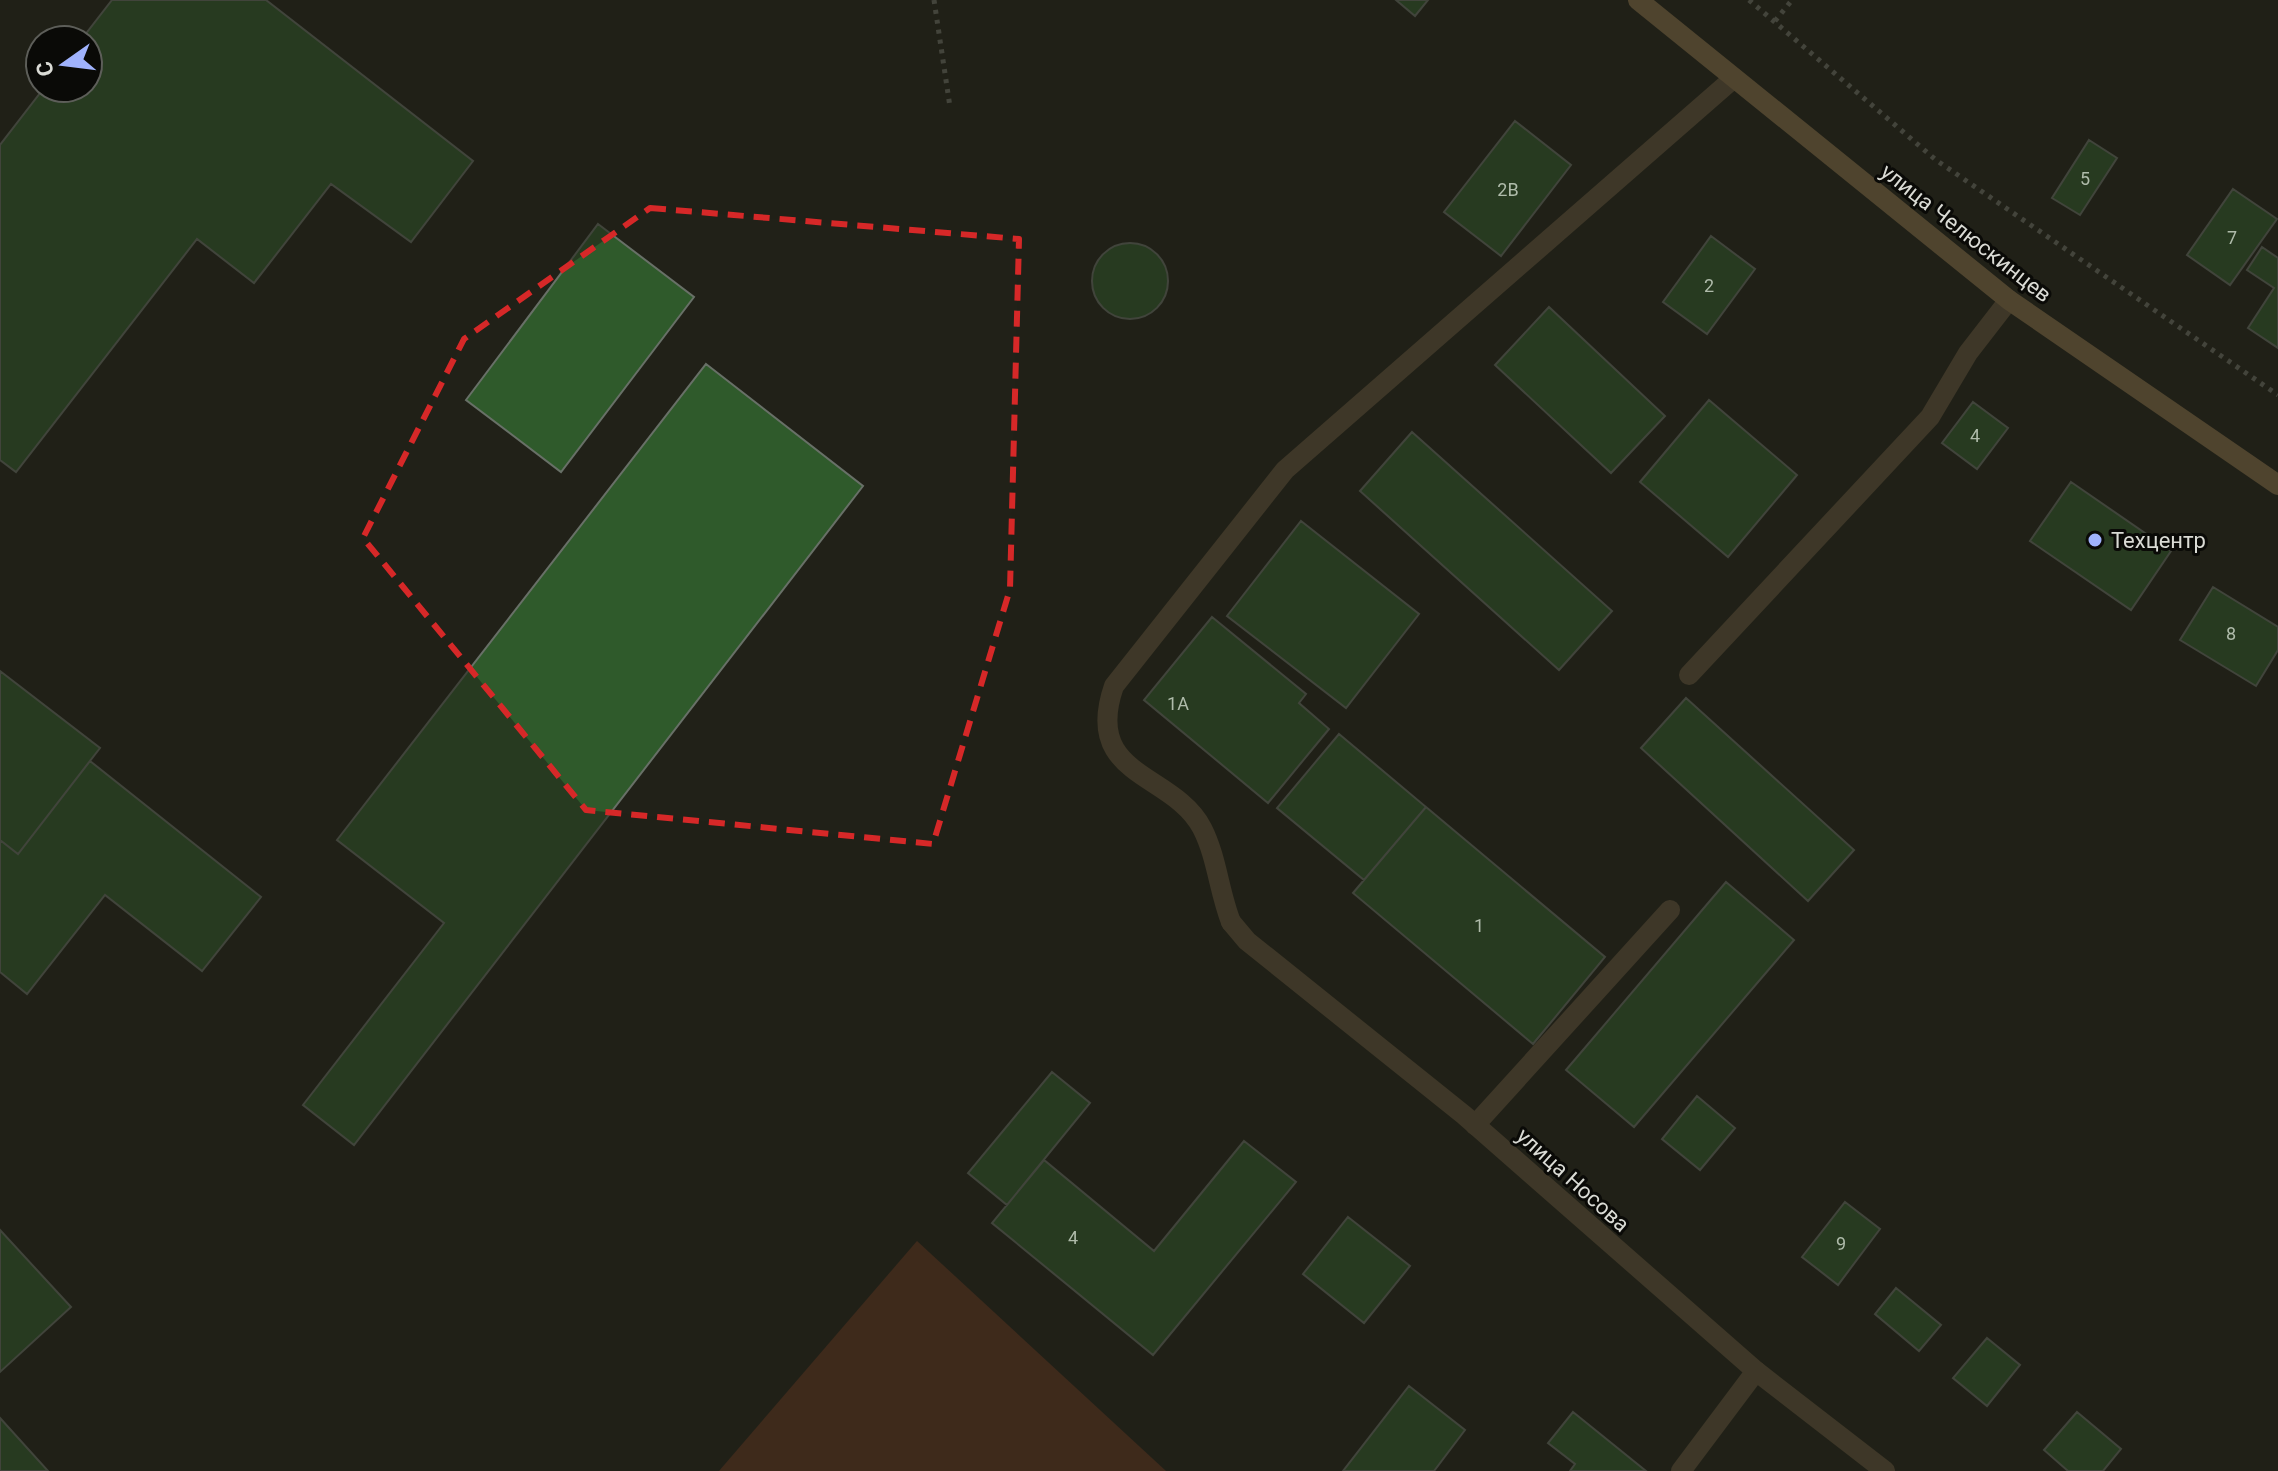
<svg xmlns="http://www.w3.org/2000/svg" width="2278" height="1471" font-family="Roboto,sans-serif">
	<rect width="100%" height="100%" fill="#212118"/>
	<!-- green -->
	<path fill="#633521" d="M 917,1241 L 1166,1471 L 719,1471 Z"/>
	<!-- building -->
	<path fill="#2f5a2b" stroke="#687067" stroke-width="2" d="M 112,0 L 266,0 L 473,161 L 411,242 L 331,184 L 254,283 L 197,239 L 16,472 L 0,460 L 0,145 L 44,88 L 88,88 L 88,40 L 81,40 Z
		M 1396,0 L 1428,0 L 1415,16 Z
		M 1515,121 L 1571,165 L 1501,256 L 1444,212 Z
		M 2089,140 L 2117,158 L 2080,215 L 2052,198 Z
		M 2233,189 L 2277,219 L 2230,285 L 2187,255 Z
		M 598,224 L 694,297 L 561,472 L 466,400 Z
		M 1711,236 L 1755,269 L 1707,334 L 1663,302 Z
		M1092 281a38 38 0 1 1 76 0a38 38 0 1 1-76 0Z
		M 2262,247 L 2278,258 L 2278,348 L 2248,328 L 2274,288 L 2247,270 Z
		M 1549,307 L 1665,416 L 1611,473 L 1495,365 Z
		M 706,364 L 863,486 L 354,1145 L 303,1105 L 444,923 L 337,840 Z
		M 1709,400 L 1797,475 L 1728,557 L 1640,482 Z
		M 1973,402 L 2008,428 L 1977,469 L 1942,443 Z
		M 1412,432 L 1612,611 L 1559,670 L 1360,491 Z
		M 2071,482 L 2171,551 L 2131,610 L 2030,541 Z
		M 1301,521 L 1419,614 L 1346,708 L 1227,616 Z
		M 2213,587 L 2278,627 L 2278,650 L 2256,686 L 2180,640 Z
		M 1212,617 L 1306,694 L 1299,703 L 1329,729 L 1268,803 L 1144,700 Z
		M 0,671 L 100,748 L 18,854 L 0,840 Z
		M 1686,698 L 1854,850 L 1808,901 L 1641,748 Z
		M 1339,734 L 1426,807 L 1364,880 L 1277,808 Z
		M 90,761 L 261,897 L 202,971 L 105,895 L 27,994 L 0,972 L 0,840 L 18,854 Z
		M 1426,807 L 1605,957 L 1533,1044 L 1353,893 Z
		M 1726,882 L 1794,940 L 1634,1127 L 1566,1070 Z
		M 1052,1072 L 1090,1103 L 1007,1205 L 968,1173 Z
		M 1697,1096 L 1735,1128 L 1700,1170 L 1662,1139 Z
		M 1244,1141 L 1296,1182 L 1153,1355 L 992,1223 L 1044,1160 L 1154,1251 Z
		M 1845,1202 L 1880,1229 L 1838,1285 L 1802,1257 Z
		M 1348,1217 L 1410,1266 L 1364,1323 L 1303,1274 Z
		M 0,1230 L 71,1307 L 0,1372 Z
		M 1896,1288 L 1941,1325 L 1919,1351 L 1875,1314 Z
		M 1987,1338 L 2020,1365 L 1987,1406 L 1953,1378 Z
		M 1409,1386 L 1465,1430 L 1434,1471 L 1343,1471 Z
		M 1573,1412 L 1646,1471 L 1570,1471 L 1575,1464 L 1548,1443 Z
		M 2077,1412 L 2121,1449 L 2103,1471 L 2068,1471 L 2044,1450 Z
		M 0,1418 L 48,1471 L 0,1471 Z"/>
	<g fill="none" stroke-linecap="round" stroke-linejoin="round">
		<!-- path -->
		<path stroke="#6e6f67" stroke-width="5" stroke-dasharray="4 6" stroke-linecap="butt" d="M 934,0 L 950,107
			M 1749,0 L 1936,160 L 2278,395
			M 1775,21 L 1792,0"/>
		<!-- lane -->
		<path stroke="#63533c" stroke-width="20" d="M 1689,675 L 1930,417 L 1968,353 L 2009,300
			M 1231,922 C 1219,892 1217,857 1202,828 C 1173,772 1082,778 1114,686 L 1285,470 L 1734,78
			M 1475,1125 L 1670,910
			M 1681,1471 L 1756,1371"/>
		<!-- street -->
		<path stroke="#63533c" stroke-width="20" d="M 1231,922 L 1247,941 L 1464,1115 L 1756,1371 L 1885,1471"/>
		<!-- secondary -->
		<path stroke="#886f4a" stroke-width="20" d="M 1638,0 L 2009,300 L 2278,485"/>
	</g>
	<!-- marked area -->
	<path d="M0 0H2278V1471H0ZM 650,208 L 1019,239 L 1010,589 L 933,844 L 586,810 L 363,538 L 464,339 Z" fill="#212118" fill-opacity=".55" fill-rule="evenodd"/>
	<path fill="none" stroke="#d62828" stroke-width="6" stroke-dasharray="16 10" stroke-linejoin="round" d="M 650,208 L 1019,239 L 1010,589 L 933,844 L 586,810 L 363,538 L 464,339 Z"/>
	<!-- markers -->
	<circle fill="#a0b3fd" stroke="#0a0a07" stroke-width="3" cx="2095" cy="540" r="8"/>
	<g text-anchor="middle" dominant-baseline="central" stroke-width="6" stroke-linejoin="round" paint-order="stroke">
		<!-- number labels -->
		<g font-size="18" fill="#afbbaa">
			<text x="2085" y="178">5</text>
			<text x="1508" y="189">2В</text>
			<text x="2232" y="237">7</text>
			<text x="1709" y="285">2</text>
			<text x="1975" y="435">4</text>
			<text x="2231" y="633">8</text>
			<text x="1178" y="703">1А</text>
			<text x="1479" y="925">1</text>
			<text x="1073" y="1237">4</text>
			<text x="1841" y="1243">9</text>
		</g>
		<!-- street labels -->
		<g font-size="22" fill="#dadbd5" stroke="#0a0a07">
			<text transform="translate(1966 233) rotate(38)">улица Челюскинцев</text>
			<text transform="translate(1573 1180) rotate(42)">улица Носова</text>
		</g>
		<!-- poi labels -->
		<g font-size="22" fill="#dadbd5" stroke="#0a0a07" text-anchor="start">
			<text x="2111" y="540">Техцентр</text>
		</g>
	</g>
	<!-- north arrow -->
	<g transform="translate(64 64) rotate(256)"><circle r="38" fill="#0a0a07" stroke="#5d5e59" stroke-width="2"/>
	<path d="M0-6L14 30L0 20L-14 30Z" fill="#a0b3fd"/>
	<text y="-12" font-size="22" font-weight="bold" text-anchor="middle" fill="#dadbd5">С</text>
	</g>
</svg>
